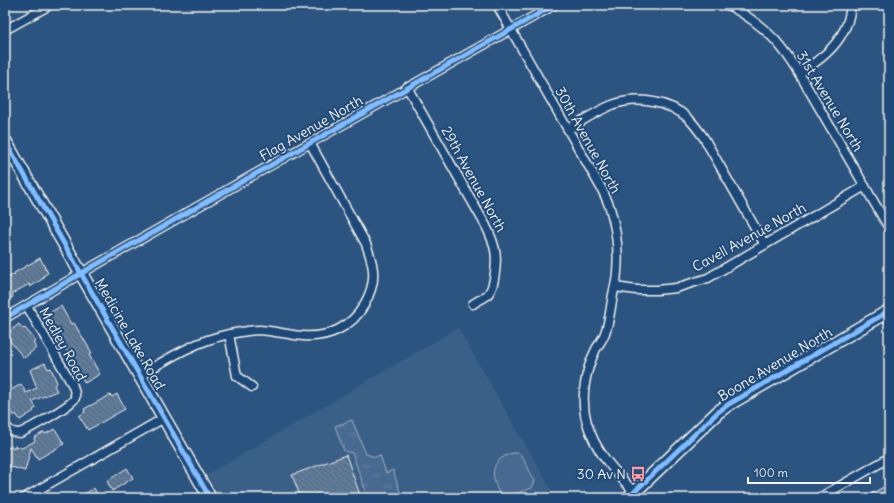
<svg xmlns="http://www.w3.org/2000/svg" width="894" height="503" font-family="Delius,sans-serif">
	<defs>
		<pattern id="park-tufts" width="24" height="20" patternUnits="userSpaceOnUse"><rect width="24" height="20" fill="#496b90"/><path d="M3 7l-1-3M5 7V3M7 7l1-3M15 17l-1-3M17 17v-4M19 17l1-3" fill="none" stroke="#6481a0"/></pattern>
		<pattern id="building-back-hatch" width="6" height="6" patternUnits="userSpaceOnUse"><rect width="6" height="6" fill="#5e7b9a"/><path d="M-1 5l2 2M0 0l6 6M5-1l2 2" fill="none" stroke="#556474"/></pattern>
	</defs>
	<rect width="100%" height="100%" fill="#2c5481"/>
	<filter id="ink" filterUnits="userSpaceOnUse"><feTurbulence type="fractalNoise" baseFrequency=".025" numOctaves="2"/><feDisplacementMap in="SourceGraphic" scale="8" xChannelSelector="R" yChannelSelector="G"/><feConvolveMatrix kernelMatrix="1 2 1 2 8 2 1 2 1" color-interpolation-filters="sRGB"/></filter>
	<g filter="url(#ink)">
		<!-- built -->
		<path fill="#3b6088" d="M 458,328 L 556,498 L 220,498 L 207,475 Z"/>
		<!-- park -->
		<path fill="url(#park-tufts)" stroke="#9eaebc" d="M 352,420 L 366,454 L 375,457 L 380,455 L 386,473 L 393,470 L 402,498 L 368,498 L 352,453 L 344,451 L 335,426 Z"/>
		<!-- pitch -->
		<path fill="#496b90" stroke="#9eaebc" d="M 513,453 L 518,453 L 521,455 L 535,481 L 532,488 L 502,498 C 491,480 487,460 513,453 Z"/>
		<!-- building -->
		<path fill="url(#building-back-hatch)" stroke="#f4f1e8" d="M 40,258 L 48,273 L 43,276 L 44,278 L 30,287 L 29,284 L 17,291 L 12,294 L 13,297 L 5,301 L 5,279 L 15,274 L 14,273 Z
			M 61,306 L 71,324 L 74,323 L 92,353 L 89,355 L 100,374 L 85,383 L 81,377 L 78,378 L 71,365 L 74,364 L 71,357 L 64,346 L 61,348 L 46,322 L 49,320 L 46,315 Z
			M 19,324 L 23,329 L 25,328 L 36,341 L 33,343 L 36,348 L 24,358 L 5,335 Z
			M 45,363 L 48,369 L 51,368 L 57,383 L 54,385 L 57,391 L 32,401 L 36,408 L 33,410 L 34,411 L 20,420 L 16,414 L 13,416 L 5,403 L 5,394 L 21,384 L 26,393 L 37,388 L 30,370 Z
			M 117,394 L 125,409 L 88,430 L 79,416 L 85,412 L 84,409 L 110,395 L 112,397 Z
			M 55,429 L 64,444 L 38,459 L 31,448 L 25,471 L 5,465 L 5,447 L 10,448 L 10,446 L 14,448 L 14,446 L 22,448 L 35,441 L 34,438 L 44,432 L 45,434 Z
			M 346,455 L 361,498 L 301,498 L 292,475 Z
			M 127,468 L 133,478 L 112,491 L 107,481 Z
			M 889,484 L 889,498 L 864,498 Z
			M 94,488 L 99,498 L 77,498 L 88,492 Z"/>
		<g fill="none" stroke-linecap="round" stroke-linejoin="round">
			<!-- street casing -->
			<g stroke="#f4f1e8" stroke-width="11">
				<path id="street" d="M 497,5 L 600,186 C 604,193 607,200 610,208 C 616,228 619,250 617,271 C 617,281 613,291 612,301 C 610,312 609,323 605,333 C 603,339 599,344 596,349 C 585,371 580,399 587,423 C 596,453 614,470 634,492
					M 728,5 C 745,14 762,26 775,40 C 784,50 792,61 799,73 L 889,228
					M 5,30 L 50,5
					M 799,73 C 816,63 834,50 843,32 C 848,24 850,14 851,5
					M 407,87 L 486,226 C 496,246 498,257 494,279 C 493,285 491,292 486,296 C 482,299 477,301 473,304
					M 568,129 C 582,121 597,111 612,105 C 636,96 669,101 688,118 C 694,124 699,131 704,138 L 765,245
					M 615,287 L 636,290 L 657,290 L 676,288 L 708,278 L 865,186
					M 5,318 L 92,267 L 227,190 L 554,5
					M 229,334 L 237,376 L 252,387
					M 139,376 C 167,359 197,340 230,334 C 240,332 251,330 260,330 C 275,331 289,335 303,336 C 328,338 352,327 364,305 C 377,282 375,268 366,244 L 310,143
					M 5,425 C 9,431 13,433 20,433 C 29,429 71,406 75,398 C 76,394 74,390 73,386 L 27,306
					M 24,498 L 164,418
					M 819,498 L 889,458"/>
			</g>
			<!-- secondary casing -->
			<g stroke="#f4f1e8" stroke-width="15">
				<path id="secondary" d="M 5,141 L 210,498
					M 628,498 L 718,412 L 729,404 L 889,311"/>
			</g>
			<!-- street -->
			<use href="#street" stroke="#1f4a7a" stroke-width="8"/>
			<!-- secondary -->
			<use href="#secondary" stroke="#1f4a7a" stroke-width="12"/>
			<!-- cycleway casing -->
			<g stroke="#1f4a7a" stroke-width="8">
				<path id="cycleway" d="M 5,141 L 210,498
					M 5,318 L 92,267 L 227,190 L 554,5
					M 628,498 L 718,412 L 729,404 L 889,311"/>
			</g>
			<!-- cycleway -->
			<use href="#cycleway" stroke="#80bcff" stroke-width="5"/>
		</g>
	</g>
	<!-- icons -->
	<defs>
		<g id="bus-bare" transform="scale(1.2)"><path d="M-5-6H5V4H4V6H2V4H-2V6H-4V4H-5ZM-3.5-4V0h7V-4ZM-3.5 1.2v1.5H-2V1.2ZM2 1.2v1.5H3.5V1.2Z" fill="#ff9aa2" stroke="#1f4a7a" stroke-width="2.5" paint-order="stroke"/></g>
	</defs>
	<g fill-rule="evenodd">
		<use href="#bus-bare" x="638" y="474"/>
	</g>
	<g text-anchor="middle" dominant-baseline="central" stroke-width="4" stroke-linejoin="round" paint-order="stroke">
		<!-- street labels -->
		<g font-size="14" fill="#f4f1e8" stroke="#1f4a7a">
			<text transform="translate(830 101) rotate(59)">31st Avenue North</text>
			<text transform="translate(311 128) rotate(-30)">Flag Avenue North</text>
			<text transform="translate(588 140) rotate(61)">30th Avenue North</text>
			<text transform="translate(474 179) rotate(61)">29th Avenue North</text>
			<text transform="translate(749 237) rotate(-29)">Cavell Avenue North</text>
			<text transform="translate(130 334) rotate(60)">Medicine Lake Road</text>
			<text transform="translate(63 344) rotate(61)">Medley Road</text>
			<text transform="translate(775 364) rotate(-31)">Boone Avenue North</text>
		</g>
		<!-- poi labels -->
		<g font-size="14" fill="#f4f1e8" stroke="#1f4a7a" text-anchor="end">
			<text x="626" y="474">30 Av N</text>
		</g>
	</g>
	<!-- margin -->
	<rect width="894" height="503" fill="none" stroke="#1f4a7a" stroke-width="20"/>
	<rect x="10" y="10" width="874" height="483" fill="none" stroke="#f4f1e8" stroke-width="1.5" filter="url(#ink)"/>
	<!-- scale -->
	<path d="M748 477v6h122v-6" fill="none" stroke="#f4f1e8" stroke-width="2"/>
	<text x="754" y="477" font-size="12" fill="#f4f1e8" stroke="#1f4a7a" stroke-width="3" paint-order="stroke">100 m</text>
</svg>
